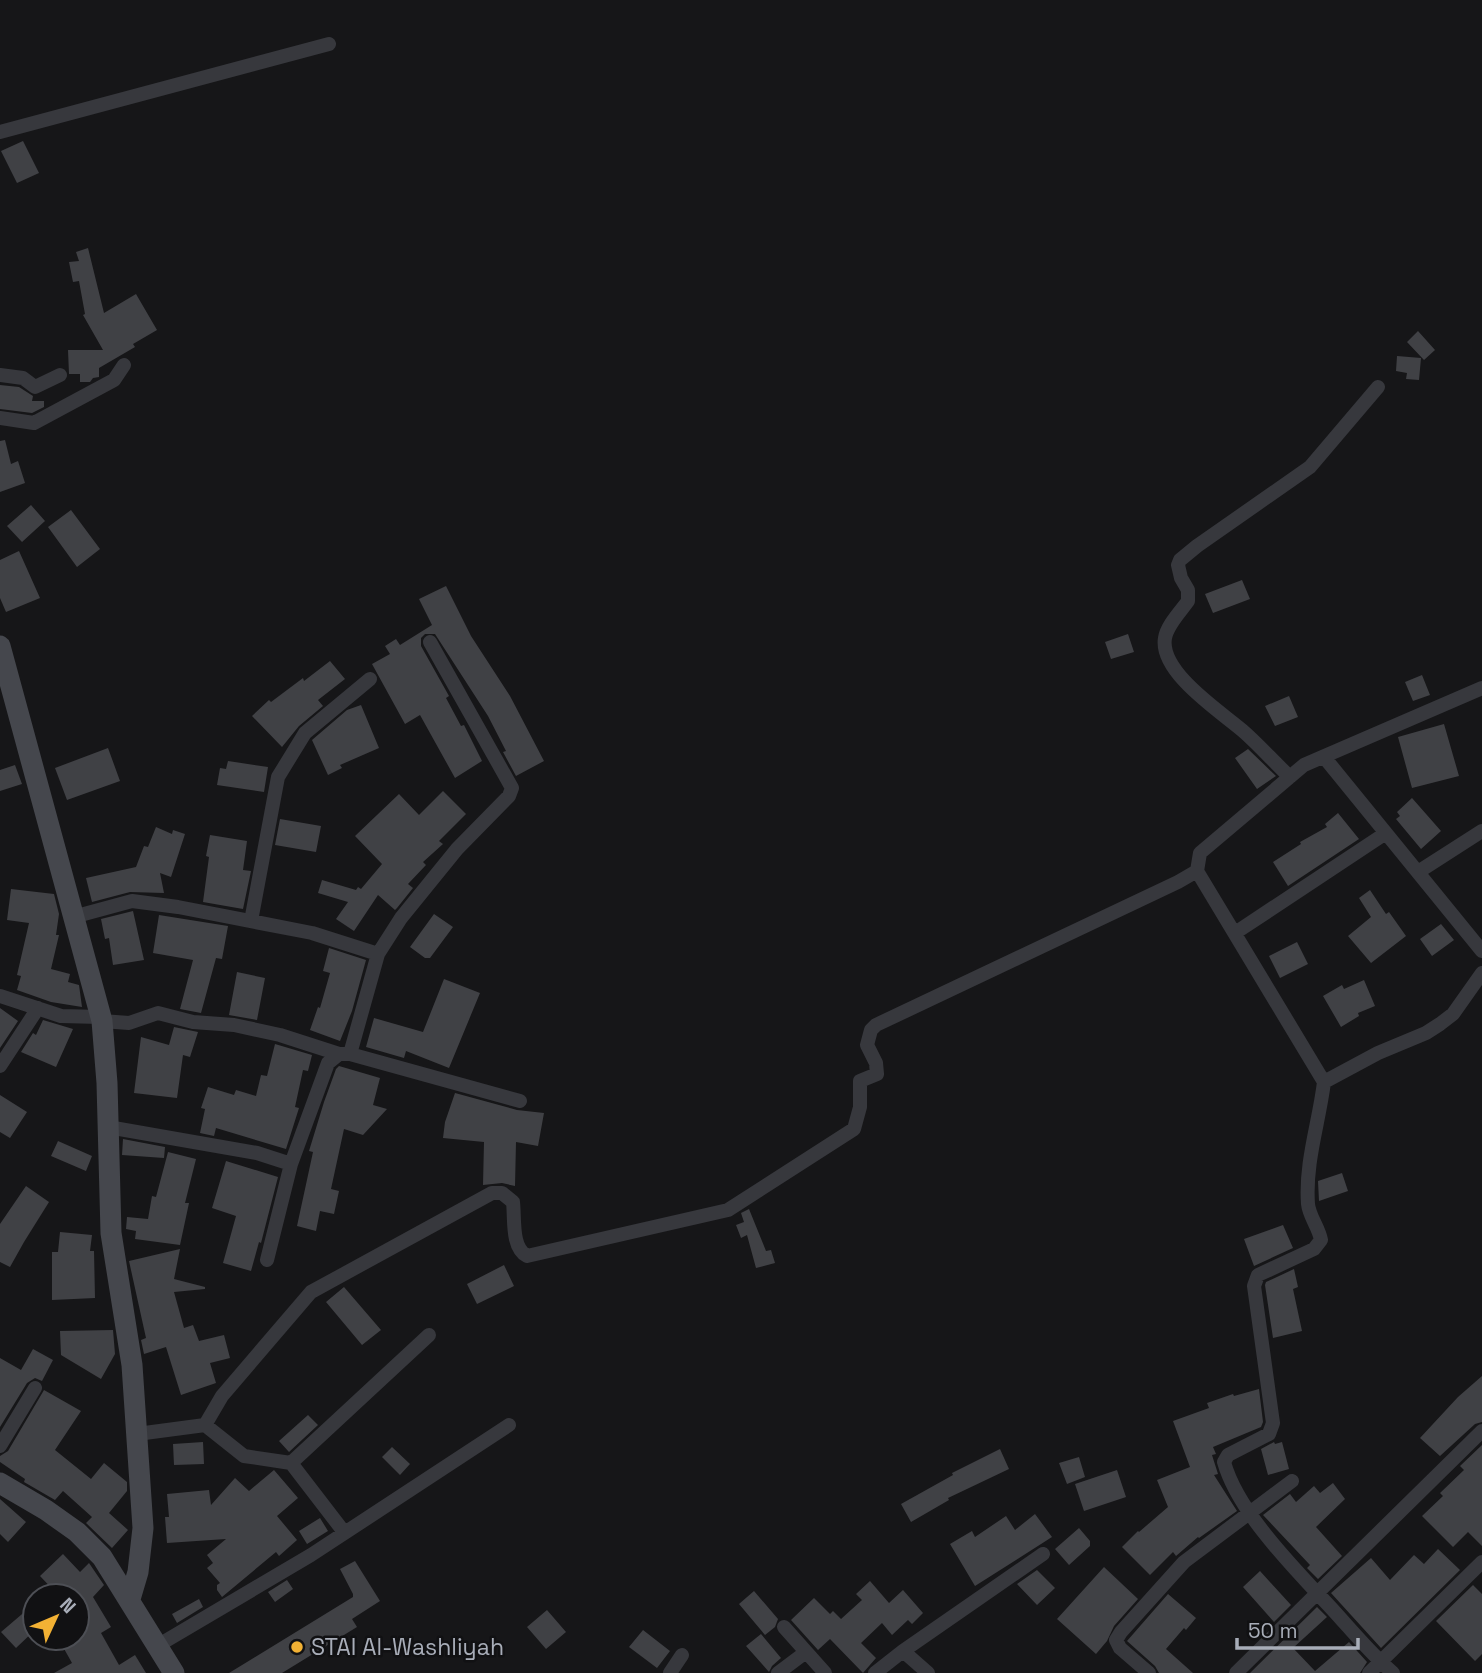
<svg xmlns="http://www.w3.org/2000/svg" width="1482" height="1673" font-family="'Space Grotesk',sans-serif">
	<rect width="100%" height="100%" fill="#161618"/>
	<!-- building -->
	<path fill="#404145" d="M 23,141 L 39,173 L 17,183 L 1,151 Z
		M 88,248 L 104,313 L 136,294 L 157,330 L 133,344 L 135,347 L 99,368 L 99,377 L 93,378 L 90,382 L 80,382 L 80,374 L 69,374 L 68,350 L 103,350 L 83,315 L 85,314 L 79,281 L 73,282 L 69,262 L 79,261 L 76,252 Z
		M 1418,331 L 1435,350 L 1424,360 L 1407,342 Z
		M 1397,356 L 1421,358 L 1419,380 L 1406,379 L 1407,373 L 1396,371 Z
		M 0,385 L 19,387 L 33,396 L 32,401 L 44,401 L 44,407 L 32,413 L 0,409 Z
		M 5,440 L 11,464 L 18,461 L 25,483 L 0,492 L 0,441 Z
		M 31,505 L 45,521 L 22,542 L 7,526 Z
		M 71,510 L 100,549 L 77,567 L 48,527 Z
		M 19,551 L 40,598 L 6,612 L 0,598 L 0,560 Z
		M 1242,580 L 1250,599 L 1213,613 L 1205,594 Z
		M 446,586 L 471,636 L 510,696 L 544,761 L 516,776 L 503,752 L 506,751 L 488,716 L 435,634 L 425,634 L 421,638 L 421,646 L 449,696 L 446,698 L 461,726 L 464,725 L 482,761 L 455,778 L 420,715 L 405,724 L 372,664 L 390,654 L 385,646 L 396,639 L 400,645 L 432,625 L 419,599 Z
		M 1128,634 L 1134,652 L 1111,659 L 1105,642 Z
		M 330,661 L 345,679 L 318,700 L 323,706 L 299,726 L 282,747 L 252,716 L 269,700 L 271,702 L 303,678 L 304,681 Z
		M 1422,675 L 1430,695 L 1413,701 L 1405,682 Z
		M 1289,696 L 1298,717 L 1275,726 L 1265,706 Z
		M 361,705 L 379,748 L 340,765 L 342,768 L 328,775 L 312,740 L 347,710 Z
		M 1444,724 L 1459,776 L 1412,788 L 1398,737 Z
		M 108,748 L 120,781 L 67,800 L 55,768 Z
		M 1248,749 L 1276,776 L 1257,789 L 1235,758 Z
		M 228,761 L 268,767 L 264,792 L 217,785 L 220,768 L 226,769 Z
		M 15,765 L 22,784 L 0,791 L 0,770 Z
		M 443,791 L 466,814 L 439,841 L 443,844 L 423,862 L 426,865 L 408,884 L 413,888 L 397,908 L 395,910 L 378,895 L 354,931 L 336,919 L 348,902 L 318,893 L 322,880 L 356,890 L 358,887 L 361,889 L 382,864 L 355,836 L 399,794 L 419,815 Z
		M 1412,798 L 1441,831 L 1421,849 L 1396,819 L 1400,816 L 1397,812 Z
		M 1338,813 L 1359,839 L 1288,886 L 1273,862 L 1301,844 L 1300,842 L 1327,827 L 1325,824 Z
		M 280,819 L 321,826 L 316,852 L 275,845 Z
		M 156,827 L 172,834 L 173,830 L 185,834 L 171,877 L 160,873 L 164,893 L 130,892 L 92,902 L 86,878 L 136,867 L 144,846 L 148,847 Z
		M 210,835 L 247,841 L 243,870 L 251,871 L 243,909 L 203,902 L 209,857 L 206,856 Z
		M 11,889 L 54,894 L 59,914 L 56,935 L 59,935 L 51,969 L 70,974 L 68,982 L 79,985 L 82,1007 L 51,1002 L 17,990 L 21,976 L 17,975 L 29,923 L 7,920 Z
		M 1370,890 L 1386,914 L 1389,912 L 1406,936 L 1371,963 L 1348,936 L 1371,917 L 1359,898 Z
		M 133,911 L 144,960 L 113,965 L 109,938 L 105,939 L 101,919 Z
		M 434,914 L 453,927 L 430,958 L 425,958 L 410,947 Z
		M 159,915 L 228,926 L 222,959 L 216,958 L 201,1013 L 180,1009 L 193,960 L 153,953 Z
		M 1441,924 L 1454,940 L 1432,956 L 1420,939 Z
		M 1297,942 L 1308,964 L 1280,978 L 1269,956 Z
		M 329,948 L 366,960 L 352,1011 L 340,1041 L 310,1030 L 318,1007 L 320,1008 L 330,973 L 323,971 Z
		M 237,972 L 265,978 L 257,1020 L 229,1015 Z
		M 444,979 L 480,993 L 449,1068 L 406,1051 L 404,1058 L 366,1047 L 374,1018 L 423,1032 Z
		M 1364,980 L 1375,1006 L 1358,1013 L 1359,1016 L 1341,1027 L 1323,996 L 1342,985 L 1344,989 Z
		M 0,1008 L 18,1021 L 0,1048 Z
		M 43,1020 L 73,1029 L 56,1067 L 21,1052 L 33,1033 L 36,1035 Z
		M 174,1027 L 198,1032 L 190,1057 L 183,1055 L 177,1098 L 134,1093 L 141,1037 L 169,1045 Z
		M 275,1044 L 312,1055 L 308,1071 L 303,1070 L 295,1107 L 299,1108 L 286,1149 L 216,1128 L 214,1136 L 200,1133 L 205,1109 L 201,1108 L 208,1087 L 234,1095 L 236,1090 L 256,1096 L 261,1075 L 267,1076 Z
		M 339,1066 L 380,1078 L 373,1105 L 387,1109 L 363,1135 L 344,1129 L 331,1189 L 339,1191 L 334,1214 L 320,1211 L 316,1231 L 297,1226 L 313,1152 L 309,1151 L 324,1102 L 336,1069 Z
		M 455,1093 L 517,1110 L 544,1113 L 538,1146 L 516,1142 L 515,1186 L 502,1183 L 483,1185 L 484,1142 L 443,1138 L 445,1122 Z
		M 0,1095 L 27,1112 L 10,1138 L 0,1132 Z
		M 123,1139 L 165,1147 L 164,1158 L 122,1155 Z
		M 58,1141 L 92,1156 L 86,1171 L 51,1156 Z
		M 168,1152 L 196,1159 L 185,1203 L 189,1203 L 180,1245 L 135,1239 L 136,1231 L 126,1229 L 127,1217 L 148,1219 L 152,1196 L 156,1197 Z
		M 226,1161 L 278,1177 L 261,1243 L 259,1242 L 251,1271 L 223,1263 L 236,1216 L 212,1208 Z
		M 1342,1173 L 1348,1191 L 1319,1201 L 1318,1181 Z
		M 26,1186 L 49,1202 L 24,1242 L 10,1267 L 0,1262 L 0,1224 Z
		M 749,1209 L 766,1251 L 771,1250 L 775,1263 L 756,1268 L 747,1235 L 741,1238 L 736,1225 L 744,1222 L 741,1213 Z
		M 1283,1225 L 1293,1248 L 1254,1266 L 1244,1239 Z
		M 60,1232 L 92,1235 L 90,1251 L 94,1251 L 95,1298 L 52,1300 L 52,1252 L 58,1252 Z
		M 180,1249 L 174,1279 L 205,1287 L 205,1289 L 174,1292 L 184,1328 L 193,1325 L 199,1341 L 224,1335 L 230,1358 L 210,1363 L 216,1383 L 181,1395 L 166,1347 L 144,1354 L 141,1340 L 146,1338 L 129,1261 Z
		M 504,1265 L 514,1286 L 477,1304 L 467,1284 Z
		M 1294,1269 L 1298,1287 L 1293,1289 L 1302,1331 L 1273,1338 L 1265,1285 L 1266,1282 Z
		M 344,1287 L 381,1330 L 362,1345 L 326,1302 Z
		M 113,1330 L 115,1354 L 101,1379 L 61,1355 L 60,1331 Z
		M 33,1349 L 53,1360 L 42,1381 L 35,1378 L 27,1383 L 0,1427 L 0,1358 L 21,1370 Z
		M 1482,1376 L 1482,1422 L 1475,1424 L 1440,1456 L 1420,1438 L 1458,1397 Z
		M 1259,1389 L 1263,1422 L 1261,1427 L 1213,1447 L 1216,1454 L 1212,1455 L 1218,1474 L 1214,1475 L 1237,1511 L 1199,1538 L 1198,1537 L 1176,1556 L 1173,1552 L 1150,1575 L 1122,1547 L 1138,1531 L 1139,1532 L 1168,1507 L 1157,1480 L 1190,1467 L 1173,1421 L 1209,1408 L 1207,1403 L 1233,1394 L 1234,1396 Z
		M 44,1390 L 81,1411 L 55,1450 L 91,1479 L 104,1463 L 127,1482 L 127,1491 L 109,1513 L 128,1530 L 112,1548 L 86,1523 L 92,1517 L 63,1491 L 55,1500 L 24,1482 L 25,1479 L 0,1462 L 0,1456 L 8,1451 Z
		M 308,1415 L 318,1425 L 289,1452 L 279,1441 Z
		M 203,1442 L 204,1464 L 174,1465 L 173,1444 Z
		M 1274,1442 L 1275,1444 L 1282,1442 L 1289,1469 L 1268,1475 L 1261,1449 Z
		M 1482,1445 L 1482,1546 L 1468,1532 L 1453,1547 L 1422,1516 L 1443,1496 L 1440,1493 L 1464,1470 L 1460,1466 Z
		M 392,1447 L 410,1464 L 400,1475 L 382,1457 Z
		M 1000,1449 L 1009,1469 L 948,1498 L 949,1500 L 911,1522 L 901,1504 L 953,1475 L 952,1473 Z
		M 1079,1457 L 1085,1477 L 1067,1484 L 1059,1463 Z
		M 274,1470 L 298,1498 L 277,1516 L 297,1540 L 279,1556 L 276,1552 L 222,1597 L 217,1590 L 217,1585 L 220,1583 L 207,1568 L 213,1563 L 207,1555 L 226,1539 L 167,1543 L 165,1517 L 169,1517 L 167,1494 L 209,1490 L 211,1505 L 235,1478 L 249,1491 Z
		M 1117,1470 L 1126,1497 L 1084,1511 L 1075,1484 Z
		M 1333,1483 L 1345,1499 L 1316,1527 L 1342,1556 L 1318,1579 L 1307,1568 L 1310,1565 L 1263,1515 L 1290,1494 L 1296,1502 L 1314,1486 L 1320,1493 Z
		M 0,1499 L 26,1522 L 8,1542 L 0,1534 Z
		M 1035,1514 L 1052,1537 L 975,1586 L 950,1544 L 972,1531 L 975,1537 L 1006,1516 L 1015,1530 Z
		M 320,1518 L 328,1531 L 307,1544 L 299,1531 Z
		M 1079,1528 L 1090,1541 L 1090,1546 L 1069,1565 L 1055,1549 Z
		M 1438,1549 L 1460,1570 L 1381,1648 L 1331,1593 L 1371,1558 L 1390,1580 L 1414,1555 L 1424,1564 Z
		M 63,1554 L 80,1572 L 89,1563 L 104,1585 L 93,1597 L 111,1627 L 101,1633 L 119,1665 L 135,1655 L 146,1673 L 54,1673 L 72,1663 L 58,1638 L 77,1638 L 77,1596 L 59,1596 L 40,1576 Z
		M 355,1561 L 380,1601 L 352,1619 L 357,1627 L 282,1673 L 229,1673 L 353,1597 L 353,1594 L 340,1569 Z
		M 1104,1567 L 1138,1599 L 1114,1626 L 1107,1641 L 1096,1654 L 1057,1619 Z
		M 1037,1570 L 1055,1588 L 1037,1605 L 1017,1584 Z
		M 1260,1571 L 1291,1605 L 1274,1622 L 1243,1587 Z
		M 287,1580 L 293,1589 L 275,1602 L 268,1592 Z
		M 870,1581 L 889,1603 L 903,1590 L 923,1613 L 912,1624 L 908,1620 L 892,1635 L 882,1623 L 861,1643 L 876,1658 L 863,1673 L 830,1639 L 818,1650 L 791,1620 L 814,1598 L 830,1614 L 833,1611 L 841,1619 L 862,1600 L 856,1594 Z
		M 1473,1585 L 1482,1594 L 1482,1654 L 1475,1661 L 1436,1621 Z
		M 754,1591 L 778,1619 L 775,1627 L 765,1635 L 739,1604 Z
		M 1168,1594 L 1196,1618 L 1186,1630 L 1184,1628 L 1166,1649 L 1193,1673 L 1159,1673 L 1155,1666 L 1127,1641 Z
		M 199,1599 L 203,1607 L 177,1623 L 172,1614 Z
		M 35,1603 L 35,1630 L 16,1648 L 1,1632 Z
		M 1317,1607 L 1327,1617 L 1293,1648 L 1315,1671 L 1349,1642 L 1367,1662 L 1360,1673 L 1250,1673 Z
		M 547,1610 L 566,1632 L 546,1649 L 527,1627 Z
		M 643,1630 L 670,1651 L 657,1668 L 629,1647 Z
		M 761,1634 L 781,1658 L 772,1666 L 769,1672 L 746,1646 Z"/>
	<g fill="none" stroke-linecap="round" stroke-linejoin="round">
		<!-- street -->
		<path stroke="#37383d" stroke-width="14" d="M 0,132 L 329,44
			M 0,375 L 23,378 L 35,387 L 60,375
			M 0,418 L 34,423 L 114,380 L 124,365
			M 1324,757 L 1482,951
			M 1290,777 C 1274,762 1259,745 1243,731 C 1221,712 1159,672 1165,638 C 1167,625 1181,611 1188,601 L 1188,590 L 1181,578 L 1178,565 L 1180,560 L 1197,546 L 1310,467 L 1378,387
			M 1197,871 L 1324,1082
			M 1418,872 L 1482,831
			M 73,917 L 132,901 L 178,907 L 312,933 L 378,954
			M 251,921 L 278,777 L 305,733 L 370,679
			M 1235,933 L 1386,833
			M 0,996 L 61,1016 L 100,1017
			M 102,1021 L 129,1023 L 158,1013 L 193,1022 L 234,1025 L 280,1035 L 339,1054
			M 350,1054 L 520,1101
			M 0,1066 L 38,1008
			M 108,1127 L 257,1153 L 291,1164 L 328,1063 L 339,1054 L 350,1054 L 378,954 L 401,918 L 457,849 L 509,796 L 512,788 L 430,642
			M 267,1260 L 291,1164
			M 205,1425 L 244,1456 L 291,1463 L 344,1532
			M 137,1434 L 205,1425 L 222,1396 L 311,1292 L 492,1193 L 502,1193 L 513,1202 C 515,1219 511,1247 527,1256 L 728,1210 L 854,1129 L 860,1107 L 860,1081 L 877,1074 L 876,1063 L 867,1045 L 871,1030 L 876,1025 L 1178,882 L 1197,871 L 1200,853 L 1304,765 L 1482,688
			M 0,1446 L 35,1388
			M 291,1463 L 429,1335
			M 784,1627 L 825,1673
			M 157,1646 L 311,1555 L 509,1425
			M 903,1651 L 928,1673
			M 670,1673 L 682,1655
			M 778,1673 L 806,1652
			M 875,1673 L 903,1651 L 1043,1554
			M 1149,1673 L 1120,1648 L 1116,1640 L 1121,1632 L 1184,1562 L 1292,1481
			M 1236,1673 L 1482,1431
			M 1369,1673 L 1482,1562
			M 1393,1673 C 1371,1654 1353,1632 1333,1610 C 1297,1571 1238,1513 1224,1462 L 1228,1455 L 1269,1434 L 1273,1423 L 1254,1286 L 1258,1275 L 1314,1249 L 1321,1240 C 1319,1228 1309,1216 1308,1204 C 1305,1162 1319,1123 1324,1082 L 1378,1053 L 1426,1033 L 1440,1024 L 1453,1014 L 1482,973"/>
		<!-- secondary -->
		<path stroke="#45474d" stroke-width="21" d="M 0,646 L 102,1021 L 107,1083 L 111,1233 L 132,1365 L 143,1528 L 138,1572 L 130,1599
			M 0,1483 L 46,1510 L 77,1532 L 102,1557 L 174,1673"/>
	</g>
	<!-- markers -->
	<circle fill="#f2b134" stroke="#111113" stroke-width="2.5" cx="297" cy="1647" r="7"/>
	<g text-anchor="middle" dominant-baseline="central" stroke-width="5" stroke-linejoin="round" paint-order="stroke">
		<!-- poi labels -->
		<g font-size="23" fill="#a8adb8" stroke="#111113" text-anchor="start">
			<text x="311" y="1647">STAI Al-Washliyah</text>
		</g>
	</g>
	<!-- north arrow -->
	<g transform="translate(56 1617) rotate(46)"><circle r="33" fill="#111113" stroke="#4d4f55" stroke-width="2"/>
	<path d="M0-5L12 26L0 18L-12 26Z" fill="#f2b134"/>
	<text y="-10" font-size="19" font-weight="bold" text-anchor="middle" fill="#a8adb8">N</text>
	</g>
	<!-- scale -->
	<path d="M1237 1638v10h121v-10" fill="none" stroke="#a8adb8" stroke-width="3.5"/>
	<text x="1248" y="1638" font-size="21" fill="#a8adb8" stroke="#111113" stroke-width="5" paint-order="stroke">50 m</text>
</svg>
